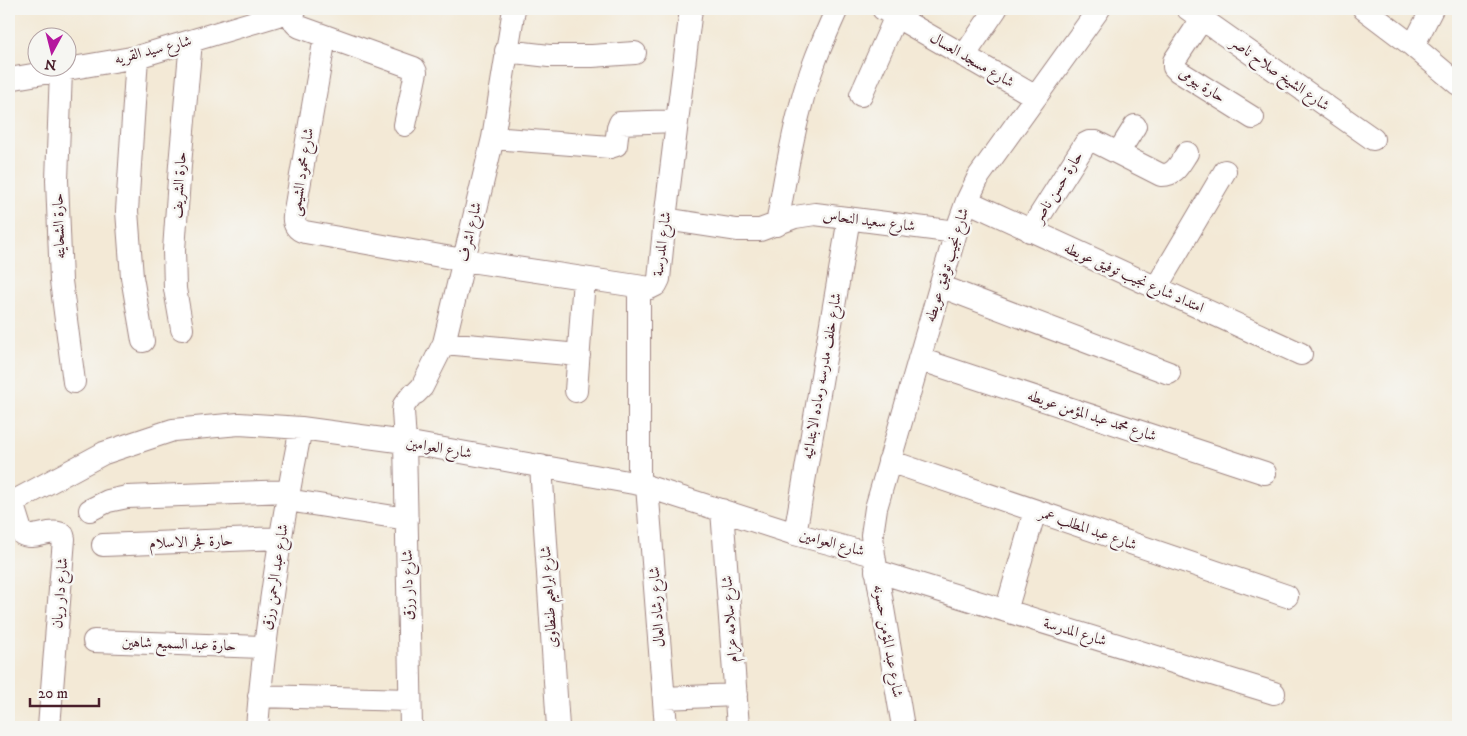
<svg xmlns="http://www.w3.org/2000/svg" width="1467" height="736" font-family="'IM FELL DW Pica',Amiri,serif">
	<rect width="100%" height="100%" fill="#f6f6f2"/>
	<filter id="ink" filterUnits="userSpaceOnUse"><feTurbulence type="fractalNoise" baseFrequency=".02" numOctaves="2"/><feDisplacementMap in="SourceGraphic" scale="10" xChannelSelector="R" yChannelSelector="G"/><feConvolveMatrix kernelMatrix="1 2 1 2 8 2 1 2 1" color-interpolation-filters="sRGB"/></filter>
	<filter id="wash" filterUnits="userSpaceOnUse"><feTurbulence type="fractalNoise" baseFrequency=".0096" numOctaves="4" result="noise"/><feDisplacementMap in="SourceGraphic" scale="20" xChannelSelector="R" yChannelSelector="G"/><feGaussianBlur stdDeviation="1.12" result="paint"/><feColorMatrix in="noise" values="0 0 0 0 0 0 0 0 0 0 0 0 0 0 0 0 0 1.4 0 .05"/><feComposite in="paint" operator="in"/></filter>
	<g filter="url(#wash)">
		<rect width="100%" height="100%" fill="#f3e9d6"/>
	</g>
	<g filter="url(#ink)">
		<g fill="none" stroke-linecap="round" stroke-linejoin="round">
			<!-- minor casing -->
			<g stroke="#9e8480" stroke-width="24">
				<path id="minor" d="M 295,9 C 293,17 292,23 300,27 L 414,68 L 416,72 L 405,125
					M 883,9 L 1036,97
					M 1188,9 L 1373,139
					M 1364,9 L 1413,46 L 1458,84
					M 1202,19 L 1174,61 L 1174,67 L 1178,71 L 1253,118
					M 325,37 L 294,216 C 293,224 297,230 305,232 L 463,260 L 650,288 L 656,285 L 659,279 L 665,219 L 691,9
					M 1413,46 L 1432,9
					M 506,51 L 549,56 L 592,56 L 635,53
					M 964,56 L 996,9
					M 137,57 L 127,211 L 132,277 L 143,341
					M 61,70 L 57,180 L 61,281 L 74,382
					M 9,79 L 137,57 L 295,10
					M 861,95 L 896,16
					M 493,138 L 610,147 L 616,145 L 618,128 L 620,123 L 677,121
					M 1118,153 L 1135,126
					M 967,201 L 1301,354
					M 665,219 L 737,230 L 760,230 L 795,217 L 815,214 L 956,232
					M 777,225 C 784,184 790,145 801,105 C 809,72 823,40 837,9
					M 1030,231 L 1085,144 L 1089,142 L 1096,142 L 1161,175 C 1175,176 1180,163 1187,153
					M 940,286 L 1169,373
					M 1156,288 L 1225,171
					M 182,329 L 175,289 L 174,250 L 180,165 L 191,41
					M 444,343 L 579,355
					M 919,359 L 1265,473
					M 576,391 L 584,279
					M 889,461 L 1287,596
					M 541,466 L 558,727
					M 639,484 L 639,287
					M 647,486 L 666,727
					M 287,500 L 407,519
					M 12,502 L 22,534 C 34,541 52,527 63,535 L 64,539 L 49,727
					M 9,504 L 104,453 L 173,430 L 239,424 L 301,428 L 405,442 L 639,484 L 795,534 L 874,555
					M 90,510 L 108,501 L 127,497 L 289,491
					M 722,510 L 738,727
					M 795,534 L 849,218
					M 103,545 L 280,538
					M 876,571 L 1274,693
					M 1006,611 L 1035,511
					M 94,641 L 264,647
					M 259,696 L 410,700
					M 664,698 L 736,695
					M 257,727 C 265,626 281,527 301,428
					M 411,727 L 405,442 L 403,411 L 404,405 L 412,395 L 416,393 L 422,387 L 444,343 L 493,138 L 514,9
					M 903,727 L 874,555 L 872,535 L 876,508 L 956,232 L 967,201 L 979,176 L 1099,9"/>
			</g>
			<!-- minor -->
			<use href="#minor" stroke="#fff" stroke-width="22"/>
		</g>
	</g>
	<g text-anchor="middle" dominant-baseline="central" stroke-width="5" stroke-linejoin="round" paint-order="stroke">
		<!-- street labels -->
		<g font-size="15" fill="#4a1f2b" stroke="#f6f6f2">
			<text transform="translate(153 50) rotate(-14)">شارع سيد القريه</text>
			<text transform="translate(972 60) rotate(30)">شارع مسجد العسال</text>
			<text transform="translate(1280 74) rotate(35)">شارع الشيخ صلاح ناصر</text>
			<text transform="translate(1202 85) rotate(33)">حارة بيومى</text>
			<text transform="translate(302 172) rotate(-81)">شارع محمود الشيمى</text>
			<text transform="translate(179 185) rotate(-86)">حارة الشريف</text>
			<text transform="translate(1058 187) rotate(-58)">حارة حسن ناصر</text>
			<text transform="translate(869 221) rotate(7)">شارع سعيد النحاس</text>
			<text transform="translate(59 226) rotate(-92)">حارة الشحايته</text>
			<text transform="translate(470 232) rotate(-77)">شارع اشرف</text>
			<text transform="translate(662 244) rotate(-83)">شارع المدرسة</text>
			<text transform="translate(947 265) rotate(-73)">شارع نجيب توفيق عويطه</text>
			<text transform="translate(1134 278) rotate(24)">امتداد شارع نجيب توفيق عويطه</text>
			<text transform="translate(822 376) rotate(-80)">شارع خلف مدرسه رماده الابتدائيه</text>
			<text transform="translate(1092 416) rotate(18)">شارع محمد عبد المؤمن عويطه</text>
			<text transform="translate(439 448) rotate(10)">شارع العوامين</text>
			<text transform="translate(1088 529) rotate(19)">شارع عبد المطلب عمر</text>
			<text transform="translate(191 542) rotate(-2)">حارة فجر الاسلام</text>
			<text transform="translate(832 543) rotate(15)">شارع العوامين</text>
			<text transform="translate(275 577) rotate(-81)">شارع عبد الرحمن رزق</text>
			<text transform="translate(408 585) rotate(-91)">شارع دار رزق</text>
			<text transform="translate(60 593) rotate(-85)">شارع دار ريان</text>
			<text transform="translate(549 597) rotate(-94)">شارع ابراهيم طنطاوى</text>
			<text transform="translate(657 607) rotate(-94)">شارع رشاد العال</text>
			<text transform="translate(730 619) rotate(-94)">شارع سلامه عزام</text>
			<text transform="translate(1075 632) rotate(17)">شارع المدرسة</text>
			<text transform="translate(888 641) rotate(80)">شارع عبد المؤمن حسونه</text>
			<text transform="translate(179 644) rotate(2)">حارة عبد السميع شاهين</text>
		</g>
	</g>
	<!-- margin -->
	<rect width="1467" height="736" fill="none" stroke="#f6f6f2" stroke-width="30"/>
	<!-- north arrow -->
	<g transform="translate(52 52) rotate(187)"><circle r="24" fill="#f6f6f2" stroke="#b1a0a2"/>
	<path d="M0-4L9 19L0 12L-9 19Z" fill="#b5179e"/>
	<text y="-8" font-size="14" font-weight="bold" text-anchor="middle" fill="#4a1f2b">N</text>
	</g>
	<!-- scale -->
	<path d="M30 698v8h69v-8" fill="none" stroke="#4a1f2b" stroke-width="2.5"/>
	<text x="38" y="698" font-size="15" fill="#4a1f2b" stroke="#f6f6f2" stroke-width="4" paint-order="stroke">20 m</text>
</svg>
